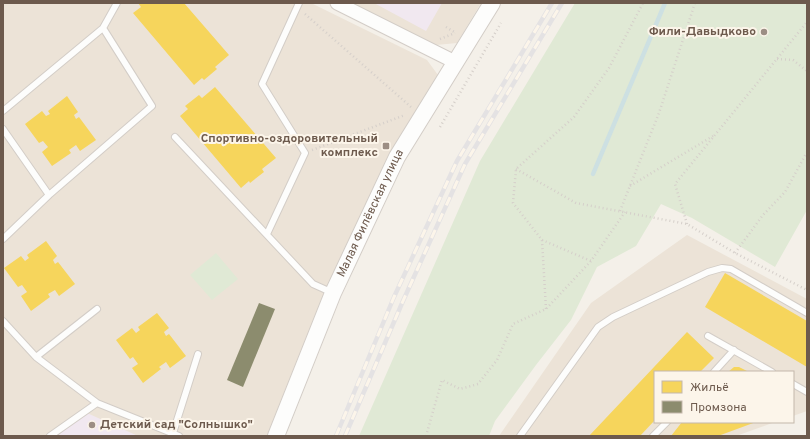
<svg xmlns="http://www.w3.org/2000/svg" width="810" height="439" font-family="Overpass,sans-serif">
	<rect width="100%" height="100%" fill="#f4f0e9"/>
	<!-- residential -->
	<path fill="#ece3d7" d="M 3,3 L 311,3 L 427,60 L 438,75 L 327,289 L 268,436 L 3,436 Z
		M 350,3 L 481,3 L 457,43 L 436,45 Z
		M 687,235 L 807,299 L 807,411 L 793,416 L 793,372 L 655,372 L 655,422 L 775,422 L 736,436 L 499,436 L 591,303 Z"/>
	<!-- education -->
	<path fill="#f1e8f0" d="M 374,3 L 442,3 L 426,31 Z
		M 87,413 L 138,436 L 56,436 Z"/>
	<!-- green -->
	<path fill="#e0e9d5" d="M 575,3 L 807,3 L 807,210 L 775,267 L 692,218 L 661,204 L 636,246 L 597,267 L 571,320 L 536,365 L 495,421 L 489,436 L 359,436 L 480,161 Z
		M 216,253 L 238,279 L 212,300 L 190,275 Z"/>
	<!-- homes -->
	<path fill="#f6d55c" d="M 138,3 L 184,3 L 229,55 L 215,67 L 217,69 L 204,80 L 202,78 L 194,85 L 133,13 L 141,7 Z
		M 215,87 L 276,158 L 262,169 L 264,172 L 250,183 L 249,181 L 241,188 L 180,116 L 188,109 L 185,106 L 199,95 L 202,98 Z
		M 67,96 L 78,112 L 74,115 L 76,119 L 79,117 L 96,140 L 80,151 L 76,145 L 69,150 L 71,153 L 52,166 L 42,152 L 48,147 L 43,141 L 39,143 L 25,124 L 42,111 L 46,116 L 50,114 L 48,111 Z
		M 46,241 L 57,256 L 53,260 L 55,264 L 58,262 L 75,284 L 59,296 L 55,290 L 48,294 L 50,297 L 31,311 L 21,296 L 27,292 L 22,285 L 18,287 L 4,268 L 21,256 L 25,261 L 29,258 L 27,255 Z
		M 725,273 L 807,321 L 807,367 L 705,307 Z
		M 157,313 L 169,328 L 164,332 L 166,336 L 169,334 L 186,356 L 170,368 L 166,362 L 159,367 L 161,369 L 143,383 L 132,368 L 138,364 L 133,357 L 130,359 L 116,340 L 132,328 L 136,333 L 140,330 L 138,327 Z
		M 687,332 L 714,358 L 700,372 L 655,372 L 655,420 L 640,436 L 589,436 Z
		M 734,367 L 739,367 L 749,372 L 728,372 Z
		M 682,422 L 756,422 L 718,436 L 671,436 Z"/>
	<!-- industry -->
	<path fill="#8c8c6e" d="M 259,303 L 275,309 L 243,387 L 227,380 Z"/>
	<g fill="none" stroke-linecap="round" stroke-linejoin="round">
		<!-- stream -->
		<path stroke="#cde0e2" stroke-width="4.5" d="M 593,174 L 665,3"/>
		<!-- service casing -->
		<g stroke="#d3cdc7" stroke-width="8">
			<path id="service" d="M 3,111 L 103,28 L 117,3
				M 3,129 L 49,195 L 152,106 L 103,28
				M 175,137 L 313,284 L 333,293
				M 267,234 L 305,153 L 262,84 L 299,3
				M 3,239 L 49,195
				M 3,321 L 36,357 L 97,403 L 179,436
				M 708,336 L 772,372
				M 36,357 L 97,309
				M 714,372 L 734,350
				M 793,384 L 807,392
				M 173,433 L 198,354
				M 50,436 L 97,403
				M 520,436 L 598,327 L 613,317 L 708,272 L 722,268 L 731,269 L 807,313
				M 653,436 L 667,422"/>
		</g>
		<!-- minor casing -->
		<g stroke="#d3cdc7" stroke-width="15">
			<path id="minor" d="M 337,3 L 455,62"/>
		</g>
		<!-- tertiary casing -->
		<g stroke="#d3cdc7" stroke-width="18">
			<g id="tertiary">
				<path id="s1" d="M 276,436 L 333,293 L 397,157 L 492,3"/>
			</g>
		</g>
		<!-- path -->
		<path stroke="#d5cfca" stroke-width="2.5" stroke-dasharray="1 3" stroke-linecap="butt" d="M 305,14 L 411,107
			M 446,27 L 456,33
			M 440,39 L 455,33
			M 777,59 L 793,60 L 807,71
			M 440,127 L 501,23
			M 312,150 L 405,115
			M 516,169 L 576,203 L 687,224 L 735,253 L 807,290
			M 630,186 L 713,136
			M 620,211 L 659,113 L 695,3
			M 687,224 L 675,184 L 807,22
			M 542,240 L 591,261
			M 735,253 L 763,215 L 785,192 L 807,152
			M 546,309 L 542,240 L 513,203 L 516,169 L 574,117 L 609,68 L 643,3
			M 426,436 L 442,380 L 460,389 L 478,384 L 497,360 L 513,324 L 546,309 L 591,261 L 625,212"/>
		<!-- service -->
		<use href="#service" stroke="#fdfdfc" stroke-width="6"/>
		<!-- minor -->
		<use href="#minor" stroke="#fdfdfc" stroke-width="13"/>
		<!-- tertiary -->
		<use href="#tertiary" stroke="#fdfdfc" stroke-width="16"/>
		<!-- rail casing -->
		<g stroke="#e4e2e3" stroke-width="4.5">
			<path id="rail" d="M 336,436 L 394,297 L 457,161 L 552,3
				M 345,436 L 403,301 L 465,164 L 562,3"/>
		</g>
		<!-- rail -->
		<use href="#rail" stroke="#fcf5ea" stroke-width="3" stroke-dasharray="9" stroke-linecap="butt"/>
	</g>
	<!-- markers -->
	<g fill="#9c8e84" stroke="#fcf5ea" stroke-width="1.5">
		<circle cx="764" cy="32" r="4"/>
		<rect x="382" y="142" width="8" height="8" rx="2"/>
		<circle cx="92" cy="425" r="4"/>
	</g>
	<g text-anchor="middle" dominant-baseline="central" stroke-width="4" stroke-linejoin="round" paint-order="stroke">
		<!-- poi labels -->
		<g font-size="12" font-weight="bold" fill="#6d5a4d" stroke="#fcf5ea" text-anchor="end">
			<text x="756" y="32">Фили-Давыдково</text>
			<text x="378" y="139">Спортивно-оздоровительный<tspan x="378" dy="14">комплекс</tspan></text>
			<text x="100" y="425" text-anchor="start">Детский сад "Солнышко"</text>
		</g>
		<!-- street labels -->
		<g font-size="12" fill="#6d5a4d" stroke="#fcf5ea">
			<text stroke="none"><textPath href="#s1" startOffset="242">Малая Филёвская улица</textPath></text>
		</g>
	</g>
	<!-- border -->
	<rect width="810" height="439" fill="none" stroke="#6d5a4d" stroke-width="8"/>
	<!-- legend -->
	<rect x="654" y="371" width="140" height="52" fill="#fcf5ea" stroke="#c3b7ab"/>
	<rect x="662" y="381" width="20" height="12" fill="#f6d55c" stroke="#c3b7ab"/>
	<text x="690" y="391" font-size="12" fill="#6d5a4d">Жильё</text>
	<rect x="662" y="401" width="20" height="12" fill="#8c8c6e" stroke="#c3b7ab"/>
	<text x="690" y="411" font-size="12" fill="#6d5a4d">Промзона</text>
</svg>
